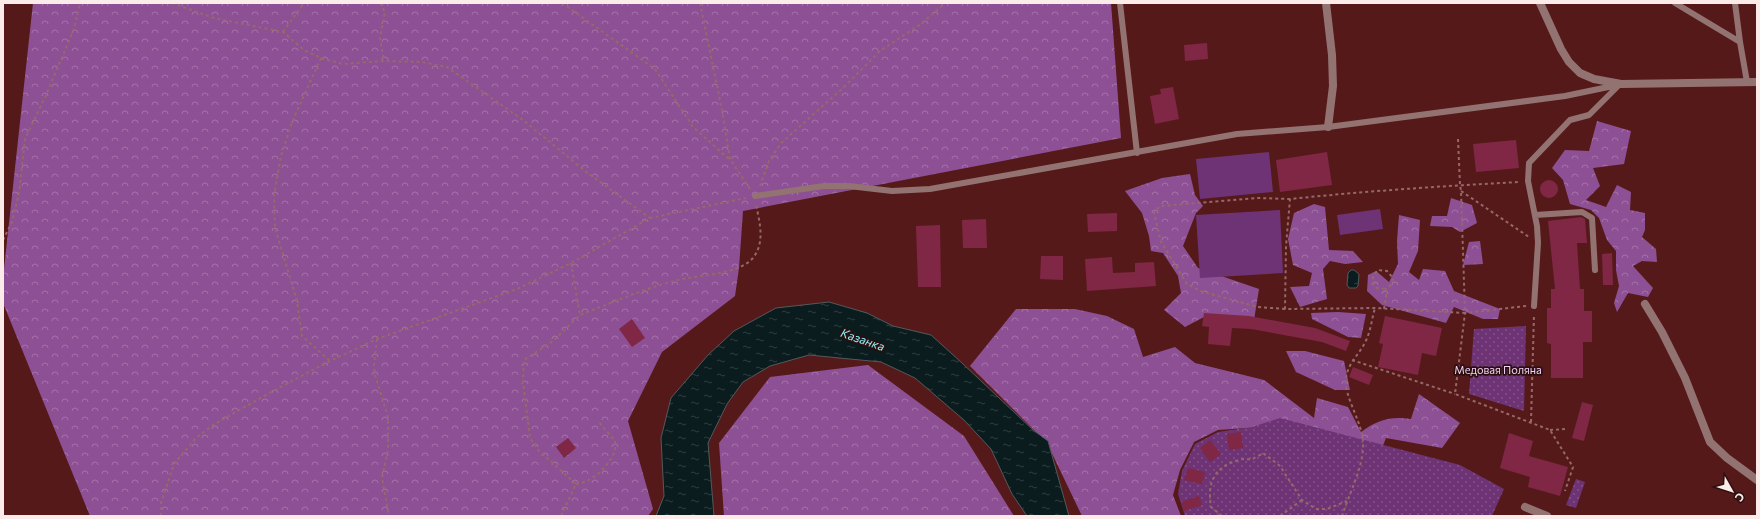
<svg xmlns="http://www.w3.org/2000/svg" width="1760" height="519" font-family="Commissioner,sans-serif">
	<defs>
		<pattern id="forest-crowns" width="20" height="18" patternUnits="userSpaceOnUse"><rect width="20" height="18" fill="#8d5094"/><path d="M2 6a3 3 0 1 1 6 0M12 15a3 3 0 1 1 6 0" fill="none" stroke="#a472a8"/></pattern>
		<pattern id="park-dots" width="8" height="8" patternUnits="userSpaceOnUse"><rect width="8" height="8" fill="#6d3375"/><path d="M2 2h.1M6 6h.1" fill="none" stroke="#835189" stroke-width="1.8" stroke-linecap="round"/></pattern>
		<pattern id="water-ripples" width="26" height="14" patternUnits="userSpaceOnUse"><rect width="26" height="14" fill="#0a1c1e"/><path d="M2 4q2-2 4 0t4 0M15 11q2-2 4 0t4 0" fill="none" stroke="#2f3d3f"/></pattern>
	</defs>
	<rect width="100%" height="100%" fill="#56191a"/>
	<!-- forest -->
	<path fill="url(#forest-crowns)" d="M 33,3 L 1111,3 L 1121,138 L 743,211 L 739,268 L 735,296 L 662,352 L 628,421 L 653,509 L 648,516 L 90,516 L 3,303 L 3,278 Z
		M 1597,121 L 1631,131 L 1624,164 L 1593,168 L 1600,186 L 1586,200 L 1606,207 L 1617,185 L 1631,192 L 1630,210 L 1645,213 L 1645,230 L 1642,237 L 1656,249 L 1657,262 L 1642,261 L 1633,266 L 1653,288 L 1648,297 L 1628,293 L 1617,312 L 1614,303 L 1619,286 L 1616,270 L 1616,251 L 1607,240 L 1599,218 L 1591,210 L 1570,204 L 1563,180 L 1552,168 L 1565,150 L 1589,151 Z
		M 1190,174 L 1195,195 L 1203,206 L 1196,213 L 1183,246 L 1198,268 L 1259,289 L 1254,320 L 1206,316 L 1185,327 L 1164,310 L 1181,293 L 1178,276 L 1163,253 L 1151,251 L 1149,236 L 1142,213 L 1125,191 L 1162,178 Z
		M 1451,198 L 1472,205 L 1477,223 L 1460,232 L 1452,227 L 1430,226 L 1432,216 L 1447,216 Z
		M 1314,204 L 1325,207 L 1329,250 L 1353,251 L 1363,262 L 1345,264 L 1330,261 L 1323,269 L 1327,299 L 1300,307 L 1290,287 L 1309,286 L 1312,273 L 1293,265 L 1288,239 L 1294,213 Z
		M 1399,215 L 1420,220 L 1418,251 L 1409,272 L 1419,280 L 1423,269 L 1445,271 L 1454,291 L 1500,309 L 1498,319 L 1483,319 L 1454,307 L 1446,323 L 1382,305 L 1367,291 L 1368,275 L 1376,271 L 1389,282 L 1398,264 L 1397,241 Z
		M 1480,241 L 1483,264 L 1463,265 L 1469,242 Z
		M 1016,309 L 1075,309 L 1107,316 L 1134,329 L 1143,357 L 1175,347 L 1195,363 L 1264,380 L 1314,418 L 1317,398 L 1348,407 L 1361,432 C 1377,420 1391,416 1411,419 L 1419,394 L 1460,423 L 1442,448 L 1386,438 L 1373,470 L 1270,457 L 1246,428 L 1218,430 L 1194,442 L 1180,470 L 1173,495 L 1181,516 L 1082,516 L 1047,443 L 970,366 Z
		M 1338,312 L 1366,314 L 1361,338 L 1348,337 L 1312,319 L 1311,313 Z
		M 1286,351 L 1305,351 L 1344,361 L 1350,390 L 1335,390 L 1296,372 Z
		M 868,365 L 964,436 L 1014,516 L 724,516 L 719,443 L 770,377 Z"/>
	<!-- park -->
	<path fill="url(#park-dots)" d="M 1526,326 L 1524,411 L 1469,394 L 1474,329 Z
		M 1280,418 L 1460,465 L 1504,489 L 1492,516 L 1185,516 L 1178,494 L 1182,471 L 1195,444 L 1218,432 L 1252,427 Z
		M 1576,479 L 1585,482 L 1576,508 L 1566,505 Z"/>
	<!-- pitch -->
	<path fill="#6d3375" d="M 1269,152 L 1273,192 L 1200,199 L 1196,159 Z
		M 1380,209 L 1383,229 L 1340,235 L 1337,215 Z
		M 1280,210 L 1283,273 L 1200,278 L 1196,215 Z"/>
	<!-- water -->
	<path fill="url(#water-ripples)" stroke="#525a5b" d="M 1351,270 L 1354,270 L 1359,274 L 1358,286 L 1356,288 L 1349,288 L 1347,285 L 1348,273 Z
		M 829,302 L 867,313 L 893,326 L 931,335 L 962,363 L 1033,430 L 1048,441 L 1069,516 L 1027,516 L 1012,494 L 991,449 L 964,420 L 915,378 L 881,362 L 809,355 L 770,366 L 743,382 L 727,404 L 708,443 L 714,516 L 656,516 L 664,496 L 661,438 L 671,398 L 708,355 L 734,331 L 776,308 Z"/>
	<!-- building -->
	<path fill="#7f2745" d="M 1207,43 L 1208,59 L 1185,61 L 1184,45 Z
		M 1173,87 L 1179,119 L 1155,124 L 1150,96 L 1161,94 L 1160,89 Z
		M 1516,140 L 1519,168 L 1476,172 L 1473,144 Z
		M 1327,152 L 1332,185 L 1280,192 L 1276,160 Z
		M1540 189a9 9 0 1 1 18 0a9 9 0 1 1-18 0Z
		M 1117,213 L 1117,231 L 1088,232 L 1087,214 Z
		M 1581,217 L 1585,219 L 1587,243 L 1577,243 L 1580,289 L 1584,289 L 1584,311 L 1592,311 L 1592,342 L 1583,342 L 1583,378 L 1551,378 L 1551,344 L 1547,343 L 1547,308 L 1551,308 L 1551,289 L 1555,289 L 1548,221 Z
		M 986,219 L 987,248 L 963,248 L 962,220 Z
		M 940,225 L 941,287 L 918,287 L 916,226 Z
		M 1612,253 L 1613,285 L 1603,285 L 1602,254 Z
		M 1041,256 L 1063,256 L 1063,280 L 1040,279 Z
		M 1112,257 L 1113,273 L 1135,272 L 1135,263 L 1154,262 L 1156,286 L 1087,291 L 1085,259 Z
		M 1204,313 L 1249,316 L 1315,328 L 1350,341 L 1346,351 L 1322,342 L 1251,329 L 1232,328 L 1230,346 L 1208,344 L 1209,327 L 1202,326 Z
		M 1385,316 L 1442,328 L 1436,356 L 1422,353 L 1418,375 L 1378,367 L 1383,344 L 1379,343 Z
		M 632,319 L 645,338 L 632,347 L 619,329 Z
		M 1353,367 L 1373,375 L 1369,385 L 1349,377 Z
		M 1582,402 L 1593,405 L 1584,441 L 1572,438 Z
		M 1241,432 L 1243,448 L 1229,450 L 1227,434 Z
		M 1509,433 L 1533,441 L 1529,456 L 1568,467 L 1560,496 L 1528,487 L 1530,477 L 1500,468 Z
		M 568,438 L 576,448 L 564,458 L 556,447 Z
		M 1210,440 L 1221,454 L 1210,462 L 1200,448 Z
		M 1188,468 L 1205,472 L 1202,484 L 1184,480 Z
		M 1199,496 L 1202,505 L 1184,511 L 1181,502 Z"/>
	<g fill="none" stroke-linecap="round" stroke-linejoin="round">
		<!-- path -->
		<path stroke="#956969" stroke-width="2" stroke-dasharray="3 3" stroke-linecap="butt" d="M 172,3 L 214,18 L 283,32 L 304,50 L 321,58 L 343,64 L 384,61 L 422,62 L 447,67 L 523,120 L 585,171 L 650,218
			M 380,3 L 385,12 L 380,38 L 384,61
			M 562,3 L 655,69 L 693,127 L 729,159
			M 700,3 L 722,110 L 730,159 L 750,189
			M 283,32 L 304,3
			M 321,58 L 292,122 L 281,156 L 274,195 L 275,228 L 297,301 L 302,336 L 330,361
			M 1458,139 L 1460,185 L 1461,191 L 1465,313 L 1375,308 L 1285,309 L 1286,246 L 1290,199 C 1367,191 1443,186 1520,182
			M 760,186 L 769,161 L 781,143 L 843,88 L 880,51 L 921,24 L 945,3
			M 1461,191 L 1529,237
			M 3,240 L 12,222 L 19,193 L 25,139 L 46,95 L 74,29 L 80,3
			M 571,263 L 580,315
			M 1526,306 L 1465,313 L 1455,394 L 1550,430 L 1573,467 L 1565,491
			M 1285,309 L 1258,307 L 1200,291 L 1187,284 L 1161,242 L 1154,213 L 1160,206 L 1258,198 L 1290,199
			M 1384,309 L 1386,298 L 1386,289 L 1391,285 L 1393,278 L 1387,271 L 1378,270 L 1373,276 L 1373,282 L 1377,288 L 1386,289
			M 377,339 L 374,364 L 375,375 L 388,417 L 388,450 L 382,478 L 389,516
			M 1352,360 L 1455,394
			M 1531,422 L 1534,314
			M 1550,430 L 1566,429
			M 576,484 C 592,482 607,468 614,453 C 616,450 615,445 615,441 L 598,421
			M 161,516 L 161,503 L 174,464 L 196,438 L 213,425 L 271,392 L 330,361 L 377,339 L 517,289 L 571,263 L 650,218 L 746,198
			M 561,516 L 576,484 L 539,451 L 530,438 L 523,382 L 524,360 L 553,341 L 580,315 L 585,313 C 616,301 646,288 678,280 C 697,276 717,275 735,269 C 743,266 751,262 755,255 C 765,240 759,220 756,204
			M 1222,516 L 1211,507 C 1207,482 1214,467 1239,460 C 1244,458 1248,460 1252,459 C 1255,458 1260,455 1263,453 L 1280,466 L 1302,500 L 1316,509 L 1327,509 L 1347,501
			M 1280,516 L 1302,500
			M 1342,516 C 1349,494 1364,466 1363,443 C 1363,423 1343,395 1346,378 C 1348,362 1362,352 1367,338 C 1371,329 1372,318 1375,308"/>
		<!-- lane -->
		<path stroke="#937371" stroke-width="6" d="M 1120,3 L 1137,153
			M 1675,3 L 1740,42 L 1747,82
			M 1735,3 L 1740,42
			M 755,196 L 824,186 L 849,186 L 892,191 L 930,189 L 1237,134 L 1328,127 L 1565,96 L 1618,85
			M 1535,215 L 1582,212 L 1592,218 L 1595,270
			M 1534,306 L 1538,243 L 1537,226 L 1528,181 L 1529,163 L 1570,120 L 1589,115 L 1619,85"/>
		<!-- street -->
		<path stroke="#937371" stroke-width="8" d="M 1326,3 L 1332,55 L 1333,86 L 1328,127
			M 1540,3 L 1561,49 L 1569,62 L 1580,73 L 1594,79 L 1621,84 L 1757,82
			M 1645,304 L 1662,332 L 1685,378 L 1710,442 L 1727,458 L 1757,480
			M 1525,507 L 1547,516"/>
	</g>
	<g text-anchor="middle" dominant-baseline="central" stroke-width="3.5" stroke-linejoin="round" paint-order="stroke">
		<!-- park labels -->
		<g font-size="11" fill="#f3d1f7" stroke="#2b100f">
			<text x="1498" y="369">Медовая Поляна</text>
		</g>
		<!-- water labels -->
		<g font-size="12" font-style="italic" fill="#8eeff8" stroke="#2b100f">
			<text transform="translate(863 339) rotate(19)">Казанка</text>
		</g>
	</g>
	<!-- border -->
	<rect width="1760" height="519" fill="none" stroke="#fbebe9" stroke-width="8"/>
	<!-- north arrow -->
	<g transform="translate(1732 491) rotate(129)" stroke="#2b100f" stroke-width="3" paint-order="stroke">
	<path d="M0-3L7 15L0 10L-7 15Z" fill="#fbebe9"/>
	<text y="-6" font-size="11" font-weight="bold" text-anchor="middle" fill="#fbebe9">С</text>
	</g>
</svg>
